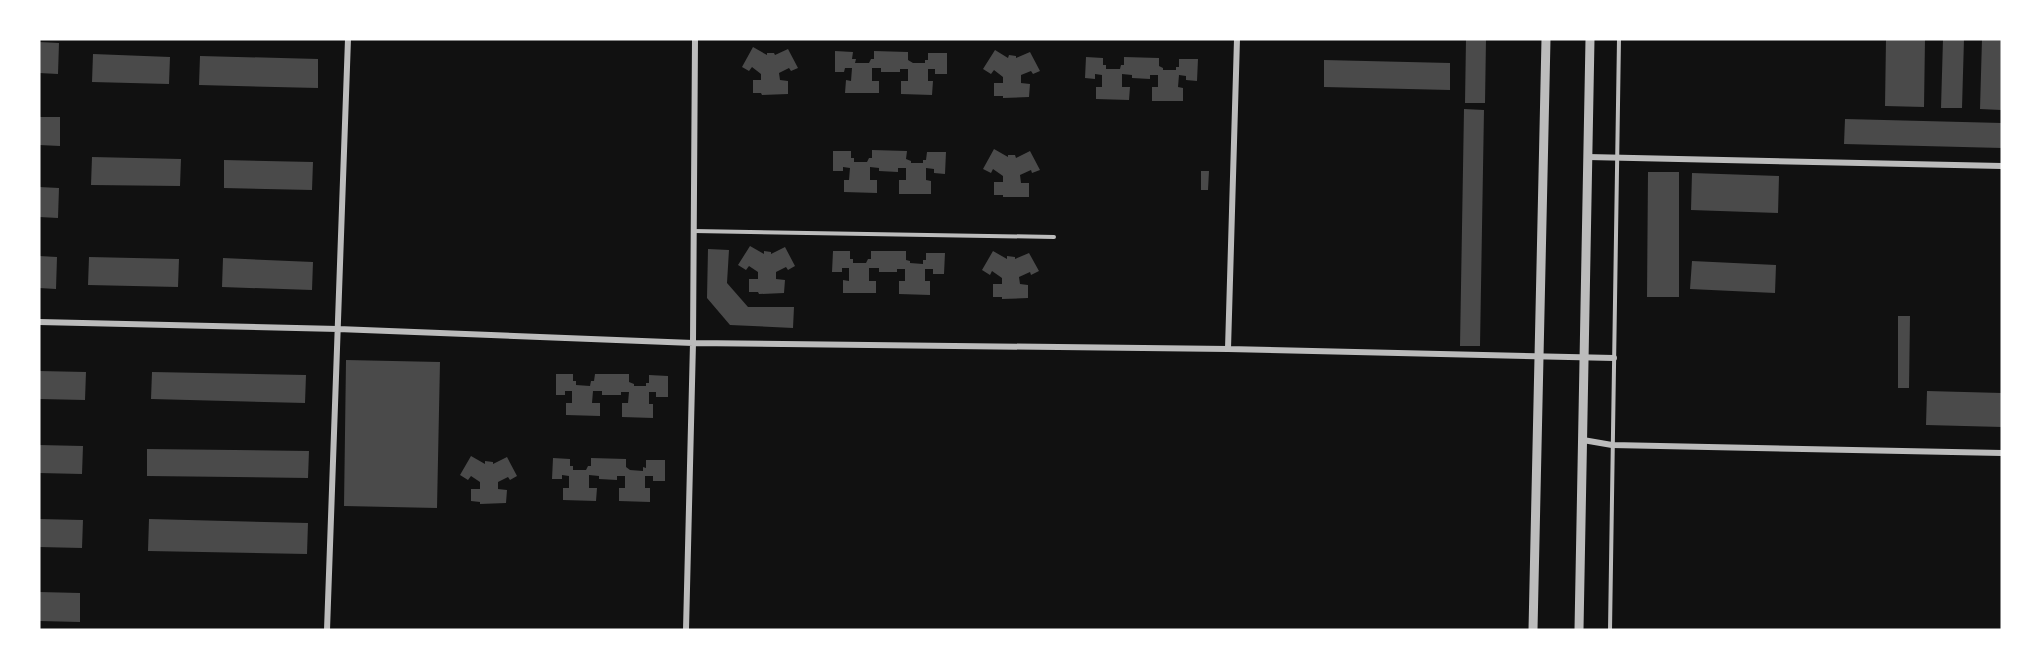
<svg xmlns="http://www.w3.org/2000/svg" width="2041" height="669" font-family="Arial,sans-serif">
	<rect width="100%" height="100%" fill="#111"/>
	<!-- building -->
	<path fill="#4a4a4a" d="M 1466,39 L 1486,39 L 1485,103 L 1465,103 Z
		M 1886,39 L 1925,39 L 1924,107 L 1885,106 Z
		M 1943,39 L 1964,39 L 1962,108 L 1941,108 Z
		M 1982,39 L 2002,39 L 2001,110 L 1980,109 Z
		M 39,42 L 59,43 L 58,74 L 39,73 Z
		M 753,47 L 767,55 L 767,53 L 774,53 L 775,55 L 788,49 L 798,68 L 791,71 L 789,68 L 779,73 L 780,80 L 788,81 L 788,94 L 762,95 L 761,93 L 753,93 L 753,80 L 761,80 L 761,74 L 752,67 L 749,71 L 742,67 Z
		M 995,50 L 1008,58 L 1009,55 L 1016,56 L 1016,58 L 1030,52 L 1040,71 L 1033,74 L 1031,71 L 1021,75 L 1021,83 L 1030,84 L 1029,97 L 1003,98 L 1003,96 L 994,96 L 994,83 L 1003,83 L 1003,77 L 994,70 L 991,74 L 983,69 Z
		M 835,51 L 853,52 L 852,59 L 856,59 L 855,63 L 869,63 L 871,59 L 874,59 L 874,51 L 908,52 L 908,60 L 913,63 L 925,63 L 925,60 L 928,60 L 928,53 L 947,53 L 947,74 L 935,74 L 935,69 L 928,69 L 928,81 L 933,81 L 932,95 L 901,94 L 901,81 L 908,81 L 908,69 L 900,69 L 900,72 L 881,72 L 881,68 L 872,68 L 872,81 L 879,81 L 879,93 L 845,93 L 846,80 L 851,81 L 852,68 L 845,68 L 844,72 L 835,72 Z
		M 93,54 L 170,57 L 169,84 L 92,82 Z
		M 200,56 L 318,59 L 318,88 L 199,85 Z
		M 1086,57 L 1103,58 L 1103,65 L 1106,65 L 1106,69 L 1120,69 L 1121,65 L 1124,65 L 1124,57 L 1159,58 L 1159,66 L 1163,68 L 1163,70 L 1176,70 L 1176,67 L 1179,67 L 1179,59 L 1198,59 L 1197,81 L 1186,80 L 1186,76 L 1179,75 L 1178,87 L 1183,88 L 1183,101 L 1152,101 L 1152,87 L 1158,87 L 1158,75 L 1150,75 L 1150,79 L 1132,78 L 1132,75 L 1122,74 L 1122,87 L 1130,87 L 1129,100 L 1096,99 L 1096,87 L 1102,87 L 1102,75 L 1095,74 L 1095,79 L 1085,78 Z
		M 1324,60 L 1450,63 L 1450,90 L 1324,87 Z
		M 1464,109 L 1484,110 L 1480,346 L 1460,346 Z
		M 39,117 L 60,117 L 60,146 L 39,145 Z
		M 1845,119 L 2002,123 L 2002,148 L 1844,144 Z
		M 994,149 L 1008,157 L 1008,155 L 1015,155 L 1016,158 L 1030,151 L 1040,170 L 1032,173 L 1031,170 L 1020,175 L 1021,183 L 1029,183 L 1029,197 L 1003,197 L 1003,195 L 994,195 L 994,182 L 1003,182 L 1003,176 L 993,169 L 991,173 L 983,169 Z
		M 872,150 L 907,151 L 906,159 L 911,161 L 911,163 L 923,163 L 923,160 L 926,160 L 927,152 L 946,152 L 945,174 L 934,173 L 934,169 L 926,168 L 926,180 L 931,181 L 931,194 L 899,194 L 899,180 L 906,180 L 906,168 L 898,168 L 898,172 L 879,171 L 879,168 L 870,167 L 870,180 L 877,180 L 877,193 L 844,192 L 844,180 L 849,180 L 850,168 L 843,167 L 843,171 L 833,171 L 833,151 L 851,151 L 851,158 L 854,158 L 854,162 L 867,162 L 869,158 L 872,158 Z
		M 92,157 L 181,159 L 180,186 L 91,185 Z
		M 224,160 L 313,162 L 312,190 L 224,188 Z
		M 1201,171 L 1209,171 L 1208,190 L 1201,190 Z
		M 1648,172 L 1679,172 L 1679,297 L 1647,297 Z
		M 1692,173 L 1779,176 L 1778,213 L 1691,210 Z
		M 39,187 L 59,188 L 58,218 L 39,217 Z
		M 750,246 L 764,254 L 764,251 L 771,252 L 771,254 L 785,247 L 795,266 L 788,270 L 786,267 L 776,272 L 776,279 L 785,280 L 784,293 L 759,294 L 758,292 L 749,292 L 749,279 L 758,279 L 758,272 L 749,266 L 746,270 L 738,265 Z
		M 708,249 L 729,250 L 727,283 L 748,307 L 794,307 L 793,328 L 730,325 L 707,298 Z
		M 833,251 L 850,251 L 850,259 L 853,259 L 853,263 L 866,263 L 868,259 L 871,259 L 871,251 L 906,251 L 906,260 L 910,261 L 910,263 L 923,264 L 923,260 L 926,260 L 926,253 L 945,253 L 944,274 L 933,274 L 933,269 L 925,269 L 925,281 L 930,281 L 930,295 L 899,294 L 899,281 L 905,281 L 905,269 L 897,269 L 897,272 L 879,272 L 879,268 L 869,268 L 869,281 L 876,281 L 876,293 L 843,293 L 843,280 L 849,281 L 849,268 L 842,268 L 842,272 L 832,272 Z
		M 993,251 L 1007,259 L 1007,256 L 1015,257 L 1015,259 L 1029,253 L 1039,271 L 1031,275 L 1030,272 L 1019,277 L 1020,284 L 1028,285 L 1028,298 L 1002,299 L 1002,297 L 993,297 L 993,284 L 1002,284 L 1002,278 L 992,271 L 990,275 L 982,270 Z
		M 39,256 L 57,257 L 56,289 L 39,288 Z
		M 89,257 L 179,259 L 178,287 L 88,285 Z
		M 223,258 L 313,262 L 312,290 L 222,287 Z
		M 1692,261 L 1776,265 L 1775,293 L 1690,289 Z
		M 1898,316 L 1910,316 L 1909,388 L 1898,388 Z
		M 346,360 L 440,362 L 437,508 L 344,506 Z
		M 39,371 L 86,372 L 85,400 L 39,399 Z
		M 152,372 L 306,375 L 305,403 L 151,399 Z
		M 556,374 L 573,374 L 573,381 L 576,381 L 576,385 L 590,386 L 591,381 L 594,381 L 595,374 L 629,374 L 629,382 L 634,384 L 634,386 L 646,386 L 646,383 L 649,383 L 649,375 L 668,376 L 668,397 L 656,397 L 656,392 L 649,392 L 649,404 L 653,404 L 653,418 L 622,417 L 622,403 L 628,403 L 629,392 L 621,392 L 621,395 L 602,395 L 602,391 L 593,391 L 592,403 L 600,403 L 600,416 L 566,415 L 566,403 L 572,403 L 572,391 L 565,391 L 565,395 L 556,395 Z
		M 1927,391 L 2002,393 L 2002,427 L 1926,425 Z
		M 39,445 L 83,446 L 82,474 L 39,473 Z
		M 147,449 L 309,451 L 308,478 L 147,476 Z
		M 471,456 L 485,464 L 485,461 L 493,462 L 493,464 L 507,457 L 517,476 L 510,480 L 508,477 L 498,482 L 498,489 L 507,490 L 506,503 L 480,504 L 480,502 L 471,501 L 471,489 L 480,489 L 480,482 L 471,476 L 468,480 L 460,475 Z
		M 553,458 L 570,459 L 570,466 L 573,466 L 573,470 L 586,470 L 588,466 L 591,466 L 591,458 L 626,459 L 626,467 L 630,470 L 643,471 L 643,467 L 646,468 L 646,460 L 665,460 L 665,481 L 653,481 L 653,476 L 645,476 L 645,488 L 650,488 L 650,502 L 619,501 L 619,488 L 625,488 L 625,476 L 617,476 L 617,480 L 599,479 L 599,476 L 589,475 L 589,488 L 597,488 L 596,501 L 563,500 L 563,488 L 569,488 L 569,476 L 562,475 L 562,479 L 552,479 Z
		M 39,519 L 83,520 L 82,548 L 39,547 Z
		M 149,519 L 308,523 L 307,554 L 148,551 Z
		M 39,592 L 80,593 L 80,622 L 39,621 Z"/>
	<g fill="none" stroke-linecap="round" stroke-linejoin="round">
		<!-- service -->
		<path stroke="#bcbcbc" stroke-width="4" d="M 694,231 L 1054,237
			M 1610,630 L 1619,39"/>
		<!-- minor -->
		<path stroke="#bcbcbc" stroke-width="6" d="M 1588,157 L 2002,166
			M 39,322 L 338,329 L 693,343 L 1228,349 L 1614,358
			M 1228,349 L 1237,39
			M 1583,440 L 1612,445 L 2002,453
			M 327,630 L 348,39
			M 686,630 L 693,343 L 695,39"/>
		<!-- tertiary -->
		<path stroke="#bcbcbc" stroke-width="9" d="M 1533,630 L 1546,39
			M 1579,630 L 1590,39"/>
	</g>
	<!-- border -->
	<rect width="2041" height="669" fill="none" stroke="#ffffff" stroke-width="81"/>
</svg>
